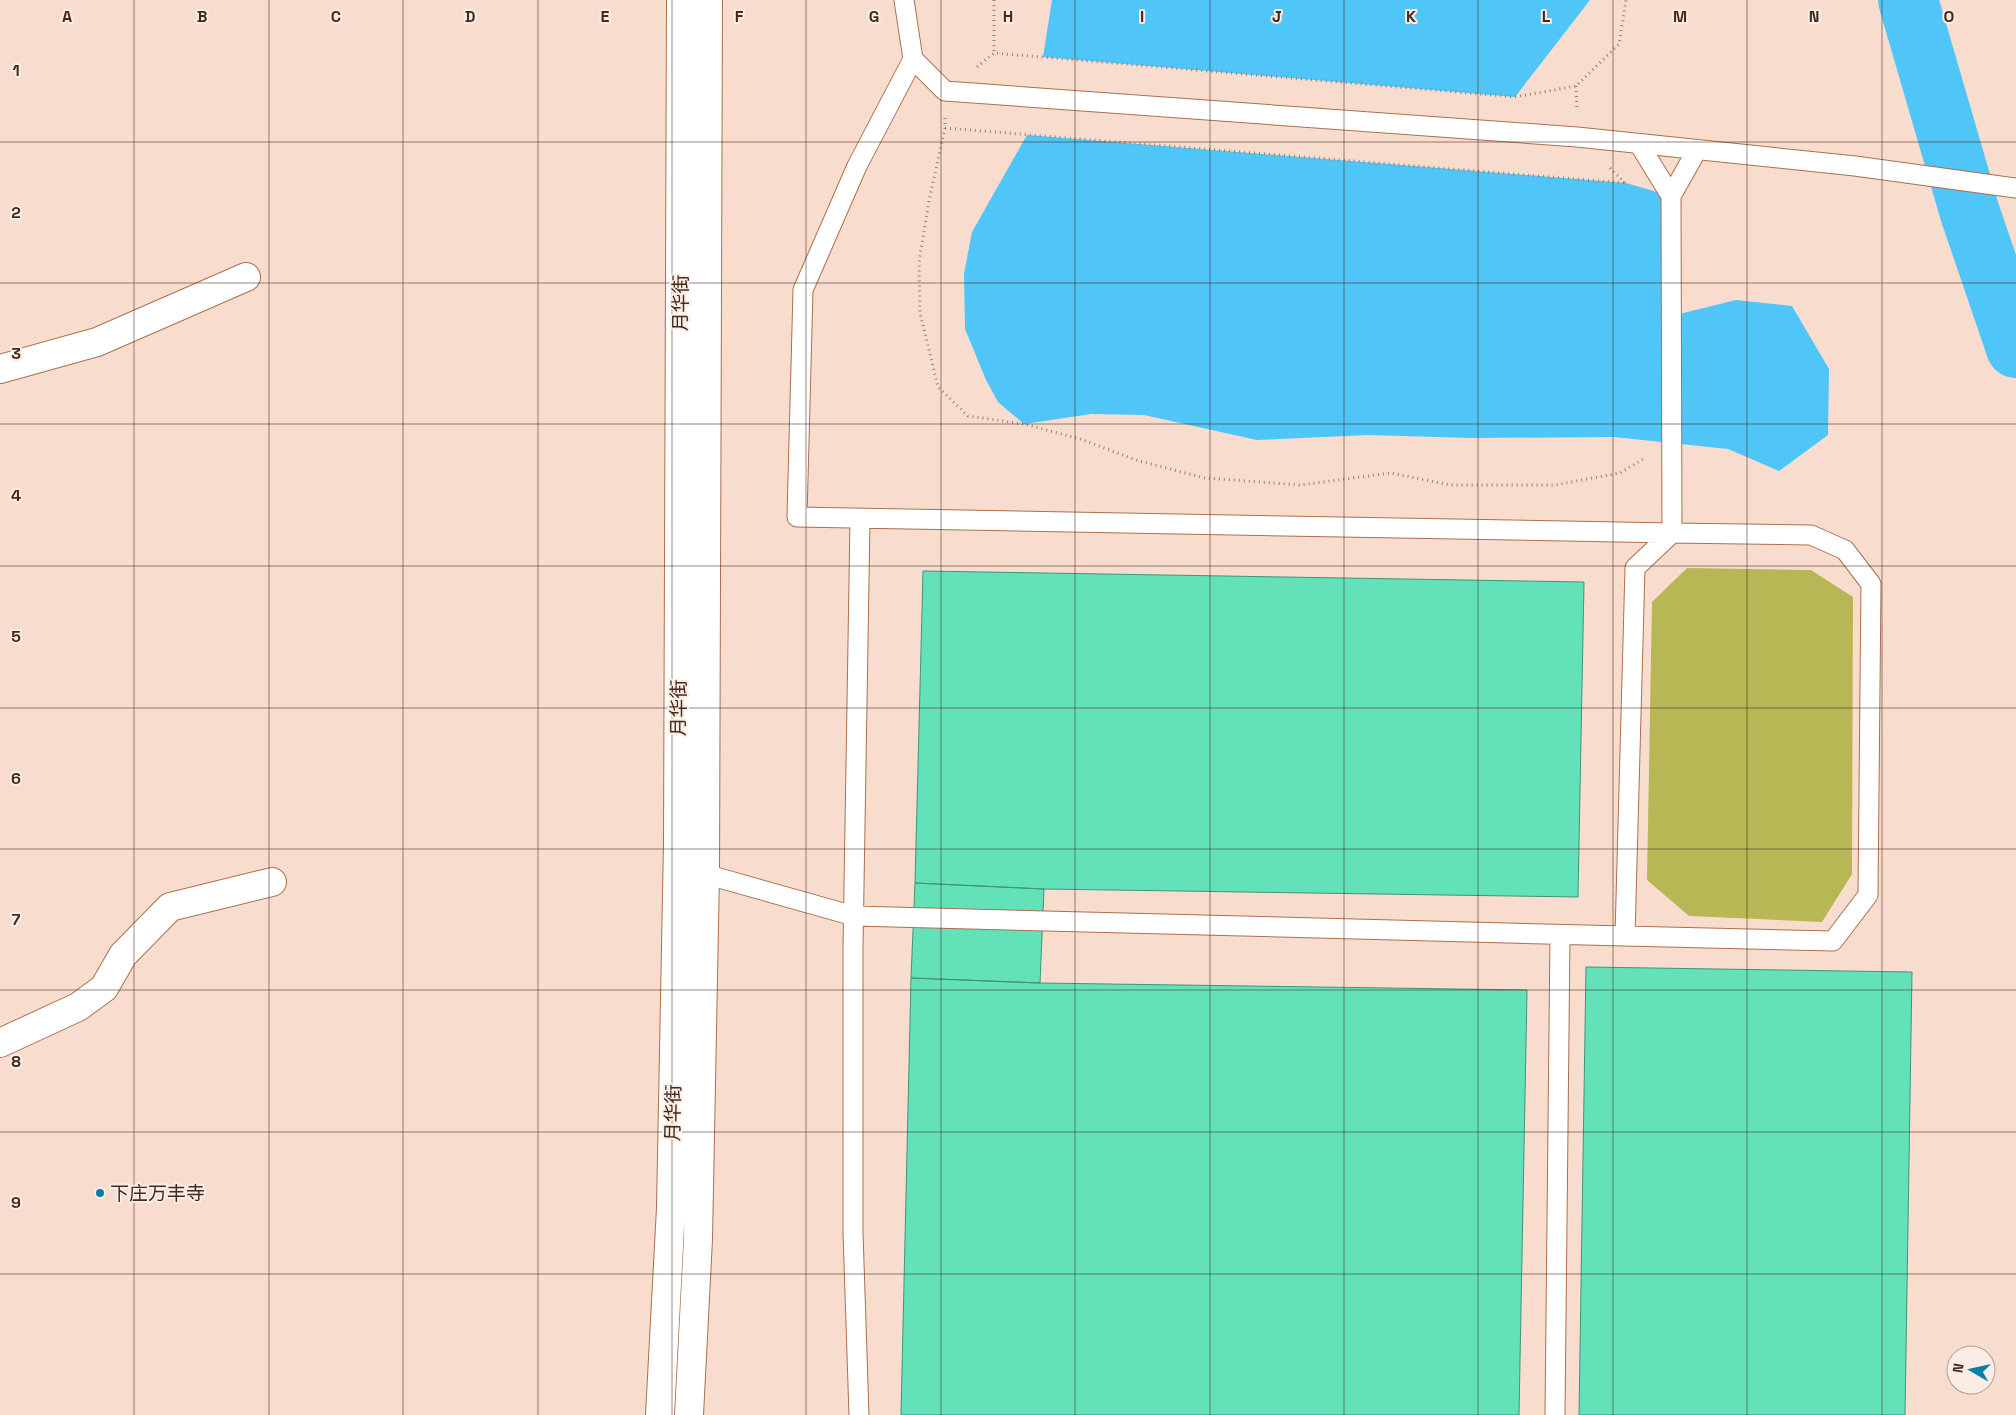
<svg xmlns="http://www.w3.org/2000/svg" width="2016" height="1415" font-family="'Space Grotesk','Noto Sans SC',sans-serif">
	<rect width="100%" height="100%" fill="#f8ddce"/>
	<!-- green -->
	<path fill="#b7b855" d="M 1687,568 L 1811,570 L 1853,597 L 1852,874 L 1822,922 L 1689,916 L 1647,880 L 1652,602 Z"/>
	<!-- water -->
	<path fill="#4fc5f8" d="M 1052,0 L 1590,0 L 1515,97 L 1043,57 Z
		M 1027,135 L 1626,183 L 1671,196 L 1671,316 L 1736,300 L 1792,306 L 1829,369 L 1828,435 L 1779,471 L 1728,449 L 1614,437 L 1472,438 L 1367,435 L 1257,440 L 1144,415 L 1091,414 L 1024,424 L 998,402 L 986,380 L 965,329 L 964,274 L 972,232 Z"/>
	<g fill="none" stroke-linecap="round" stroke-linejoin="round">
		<!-- river -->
		<path stroke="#4fc5f8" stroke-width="60" d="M 1908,0 L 1970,213 L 2016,348"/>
	</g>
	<!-- building -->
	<path fill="#63e2ba" stroke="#42937a" d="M 923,571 L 1584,582 L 1578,897 L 1044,889 L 915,883 Z
		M 915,883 L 1044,889 L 1040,983 L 911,978 Z
		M 1586,967 L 1912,972 L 1905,1415 L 1579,1415 Z
		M 911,978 L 1040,983 L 1527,990 L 1519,1415 L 901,1415 Z"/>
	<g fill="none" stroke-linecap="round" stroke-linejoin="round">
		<!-- service casing -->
		<g stroke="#ab6f4e" stroke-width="21">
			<path id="service" d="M 904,0 L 913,59 L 945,91 L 1577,137 L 1855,166 L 2016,188
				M 913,59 L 857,166 L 803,290 L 797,517 L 1672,533 L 1671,196 L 1697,150
				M 1639,144 L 1671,196
				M 1672,533 L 1811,535 L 1845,550 L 1871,584 L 1868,895 L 1833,941 L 1625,936 L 1635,568 Z
				M 705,874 L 854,916 L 1625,936
				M 859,1415 L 853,1232 L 853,948 L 860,519
				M 1555,1415 L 1560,935"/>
		</g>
		<!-- minor casing -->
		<g stroke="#ab6f4e" stroke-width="30">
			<path id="minor" d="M 0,369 L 97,342 L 246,277
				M 0,1043 L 78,1007 L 104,988 L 123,955 L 170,907 L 272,882"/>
		</g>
		<!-- tertiary casing -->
		<g stroke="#ab6f4e" stroke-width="30">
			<path id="tertiary" d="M 660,1415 L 671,1208 L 678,843 L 681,0
				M 689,1415 L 698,1239 L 705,874 L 708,0"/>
		</g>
		<!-- path -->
		<path stroke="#9a8072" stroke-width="3" stroke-dasharray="1 4" stroke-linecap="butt" d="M 994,0 L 994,53
			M 977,67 L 994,53 L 1515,97 L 1576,86 L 1619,44 L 1626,0
			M 1576,86 L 1577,111
			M 945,118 L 945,128 L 929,201 L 919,262 L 920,313 L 938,387 L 968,416 L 1024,424 L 1080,439 L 1139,461 L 1205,478 L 1300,485 L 1391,473 L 1450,485 L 1555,485 L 1620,473 L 1645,458
			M 945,128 L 1626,183
			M 1610,168 L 1625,183"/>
		<!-- service -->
		<use href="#service" stroke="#fff" stroke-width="19"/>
		<!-- minor -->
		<use href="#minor" stroke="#fff" stroke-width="28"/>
		<!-- tertiary -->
		<use href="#tertiary" stroke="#fff" stroke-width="28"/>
	</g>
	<!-- grid -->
	<path fill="none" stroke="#432a1c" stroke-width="1" stroke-opacity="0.55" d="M 134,0 L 134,1415M 269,0 L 269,1415M 403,0 L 403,1415M 538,0 L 538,1415M 672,0 L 672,1415M 806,0 L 806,1415M 941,0 L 941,1415M 1075,0 L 1075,1415M 1210,0 L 1210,1415M 1344,0 L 1344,1415M 1478,0 L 1478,1415M 1613,0 L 1613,1415M 1747,0 L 1747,1415M 1882,0 L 1882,1415M 0,142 L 2016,142M 0,283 L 2016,283M 0,424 L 2016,424M 0,566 L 2016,566M 0,708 L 2016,708M 0,849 L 2016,849M 0,990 L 2016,990M 0,1132 L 2016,1132M 0,1274 L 2016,1274"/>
	<!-- markers -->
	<circle fill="#087da5" stroke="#fbede6" stroke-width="2" cx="100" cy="1193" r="5"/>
	<g text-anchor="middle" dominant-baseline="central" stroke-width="4" stroke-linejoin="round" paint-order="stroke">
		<!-- street labels -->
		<g font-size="19" fill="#432a1c" stroke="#fbede6">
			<text transform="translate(680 303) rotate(-90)">月华街</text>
			<text transform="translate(678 708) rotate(-90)">月华街</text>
			<text transform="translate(673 1113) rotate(-89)">月华街</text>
		</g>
		<!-- poi labels -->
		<g font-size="19" fill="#432a1c" stroke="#fbede6" text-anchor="start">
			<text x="110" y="1193">下庄万丰寺</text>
		</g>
	</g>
	<g font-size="16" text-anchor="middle" font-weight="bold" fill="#432a1c" stroke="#fbede6" stroke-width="4" stroke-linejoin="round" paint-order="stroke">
		<text x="67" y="22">A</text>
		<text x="202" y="22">B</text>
		<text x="336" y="22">C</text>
		<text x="470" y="22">D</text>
		<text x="605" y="22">E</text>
		<text x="739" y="22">F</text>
		<text x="874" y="22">G</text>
		<text x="1008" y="22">H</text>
		<text x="1142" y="22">I</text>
		<text x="1277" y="22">J</text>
		<text x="1411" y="22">K</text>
		<text x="1546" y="22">L</text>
		<text x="1680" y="22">M</text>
		<text x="1814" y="22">N</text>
		<text x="1949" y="22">O</text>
		<text x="16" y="76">1</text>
		<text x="16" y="218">2</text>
		<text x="16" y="359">3</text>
		<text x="16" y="501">4</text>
		<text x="16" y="642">5</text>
		<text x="16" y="784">6</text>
		<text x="16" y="925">7</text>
		<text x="16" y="1067">8</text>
		<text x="16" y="1208">9</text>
	</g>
	<!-- north arrow -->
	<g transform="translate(1971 1370) rotate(279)"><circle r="24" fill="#fbede6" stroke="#b19f95"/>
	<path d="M0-4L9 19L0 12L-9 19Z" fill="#087da5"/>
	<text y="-8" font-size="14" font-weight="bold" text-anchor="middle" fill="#432a1c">N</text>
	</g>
</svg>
